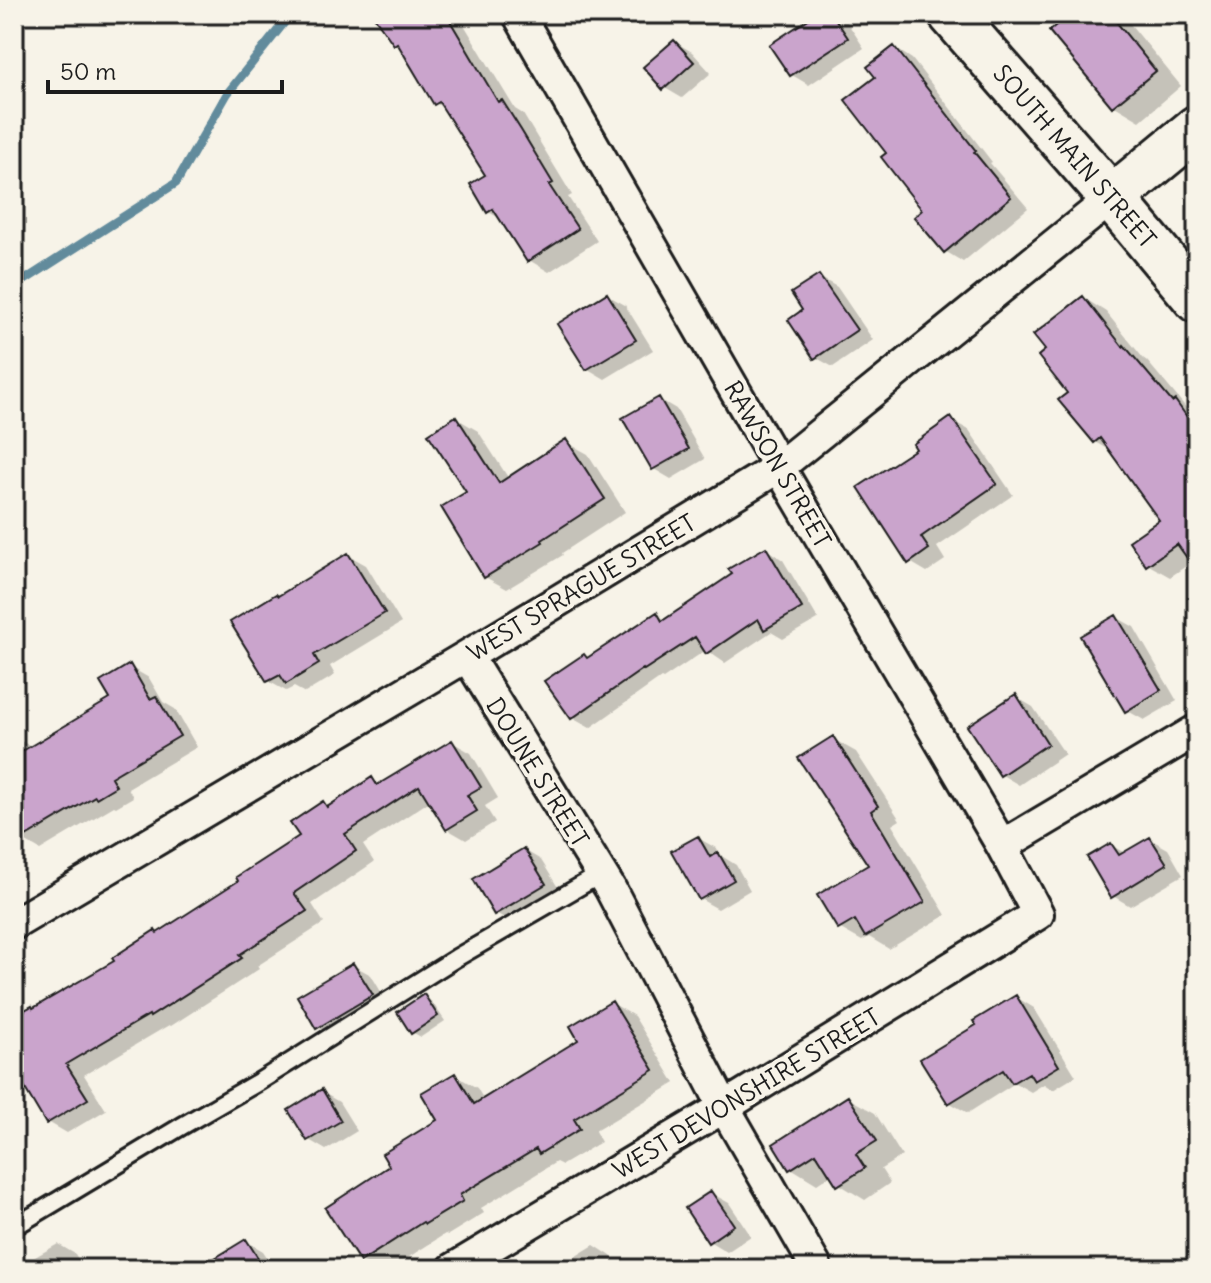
<svg xmlns="http://www.w3.org/2000/svg" width="1211" height="1283" font-family="Delius,sans-serif">
	<rect width="100%" height="100%" fill="#f7f3e8"/>
	<filter id="ink" filterUnits="userSpaceOnUse"><feTurbulence type="fractalNoise" baseFrequency=".0125" numOctaves="2"/><feDisplacementMap in="SourceGraphic" scale="16" xChannelSelector="R" yChannelSelector="G"/><feConvolveMatrix kernelMatrix="1 2 1 2 8 2 1 2 1" color-interpolation-filters="sRGB"/></filter>
	<g filter="url(#ink)">
		<!-- shadow -->
		<path fill="#0003" d="M 374,14 L 473,14 L 463,23 L 515,109 L 523,114 L 541,144 L 572,195 L 568,197 L 597,241 L 549,272 L 529,260 L 502,219 L 488,212 L 488,176 L 446,110 L 436,103 L 403,48 L 395,44 Z
			M 820,14 L 836,14 L 845,19 L 864,48 L 809,85 L 792,75 Z
			M 1072,14 L 1122,14 L 1181,86 L 1140,121 L 1113,105 Z
			M 675,42 L 692,52 L 711,73 L 682,98 L 665,88 Z
			M 895,48 L 912,59 L 992,162 L 990,163 L 1028,208 L 963,262 L 945,251 L 924,211 L 889,154 L 877,78 Z
			M 819,277 L 837,287 L 873,340 L 833,367 L 815,357 L 805,311 Z
			M 607,295 L 625,305 L 653,350 L 605,379 L 588,369 Z
			M 1084,298 L 1106,312 L 1143,358 L 1147,361 L 1189,411 L 1197,416 L 1197,569 L 1192,562 L 1170,577 L 1147,564 L 1162,520 L 1112,452 L 1095,442 L 1069,393 Z
			M 659,399 L 676,409 L 705,459 L 671,479 L 654,469 Z
			M 456,418 L 478,431 L 509,479 L 566,442 L 588,454 L 625,512 L 562,553 L 563,555 L 507,589 L 485,577 Z
			M 951,420 L 969,430 L 1013,495 L 937,547 L 945,560 L 927,572 L 910,562 L 919,450 Z
			M 766,549 L 783,560 L 818,619 L 783,639 L 771,632 L 725,663 L 706,650 L 663,679 L 661,678 L 590,728 L 572,718 L 584,656 L 589,659 L 657,615 L 666,620 L 734,575 Z
			M 348,555 L 366,565 L 401,623 L 330,666 L 335,675 L 305,693 L 294,687 L 286,691 L 268,681 L 279,597 Z
			M 1116,617 L 1134,627 L 1177,701 L 1144,720 L 1126,710 Z
			M 130,667 L 149,678 L 163,702 L 175,709 L 197,747 L 128,788 L 133,797 L 116,807 L 114,806 L 40,850 L 21,839 L 14,827 L 14,745 L 21,741 L 32,747 L 112,699 Z
			M 1016,697 L 1033,707 L 1065,754 L 1019,785 L 1002,775 Z
			M 833,739 L 856,752 L 900,820 L 892,825 L 946,915 L 889,949 L 869,937 L 862,941 L 839,928 L 870,866 Z
			M 452,742 L 471,753 L 498,798 L 485,806 L 495,822 L 466,840 L 447,829 L 430,801 L 363,845 L 374,862 L 312,904 L 324,923 L 257,966 L 259,969 L 171,1026 L 169,1025 L 84,1075 L 106,1110 L 67,1133 L 48,1122 L 28,1089 L 14,1098 L 14,1019 L 117,962 L 241,882 L 302,837 L 323,803 L 330,807 L 372,780 L 380,785 Z
			M 698,838 L 716,848 L 720,855 L 736,865 L 750,890 L 718,909 L 700,899 Z
			M 1150,839 L 1168,849 L 1183,875 L 1130,906 L 1113,896 L 1111,845 L 1126,854 Z
			M 524,850 L 541,860 L 562,894 L 514,924 L 496,913 Z
			M 353,965 L 371,975 L 389,1005 L 336,1037 L 318,1027 Z
			M 424,997 L 432,1002 L 445,1021 L 421,1037 L 412,1032 Z
			M 1016,997 L 1034,1008 L 1076,1076 L 1053,1090 L 1044,1084 L 1031,1092 L 1015,1083 L 968,1113 L 950,1103 L 979,1025 Z
			M 612,1003 L 634,1016 L 675,1083 L 595,1131 L 601,1142 L 562,1165 L 556,1162 L 481,1208 L 484,1213 L 448,1235 L 445,1234 L 390,1269 L 376,1269 L 361,1261 L 392,1166 L 440,1121 L 455,1075 L 477,1088 L 484,1100 L 581,1041 Z
			M 322,1092 L 339,1102 L 357,1131 L 326,1150 L 309,1140 Z
			M 848,1098 L 875,1113 L 902,1156 L 881,1169 L 890,1183 L 865,1200 L 839,1184 L 832,1174 L 817,1184 L 791,1168 Z
			M 711,1193 L 729,1203 L 751,1236 L 727,1252 L 709,1241 Z
			M 246,1241 L 263,1251 L 275,1269 L 214,1269 Z
			M 58,1244 L 75,1254 L 84,1269 L 33,1269 L 28,1261 Z
			M 594,1245 L 611,1256 L 619,1269 L 555,1269 Z"/>
		<g fill="none" stroke-linecap="round" stroke-linejoin="round">
			<!-- stream -->
			<path stroke="#628b9c" stroke-width="9" d="M 14,287 L 176,183 L 227,94 L 291,14"/>
		</g>
		<!-- building -->
		<path fill="#caa4cc" stroke="#1c1c1c" stroke-width="2" d="M 372,14 L 446,14 L 498,102 L 502,100 L 521,130 L 553,183 L 549,185 L 578,229 L 527,262 L 493,209 L 487,213 L 470,184 L 485,175 L 439,102 L 434,105 L 397,43 L 394,45 Z
			M 816,14 L 832,14 L 848,38 L 790,76 L 769,45 Z
			M 1069,14 L 1110,14 L 1156,71 L 1112,107 L 1049,31 Z
			M 674,40 L 694,62 L 663,90 L 643,67 Z
			M 894,46 L 976,151 L 974,152 L 1011,197 L 944,253 L 914,217 L 922,210 L 881,157 L 886,153 L 845,100 L 875,77 L 867,67 Z
			M 819,275 L 857,330 L 814,359 L 788,320 L 802,310 L 791,293 Z
			M 607,293 L 636,340 L 586,370 L 557,324 Z
			M 1083,296 L 1123,347 L 1124,345 L 1172,402 L 1175,400 L 1197,431 L 1197,572 L 1177,544 L 1146,566 L 1129,541 L 1159,520 L 1100,438 L 1094,443 L 1058,400 L 1067,393 L 1038,356 L 1045,350 L 1033,335 Z
			M 659,397 L 689,449 L 652,470 L 622,418 Z
			M 456,416 L 499,483 L 566,439 L 605,499 L 542,540 L 543,542 L 484,578 L 441,507 L 466,492 L 428,434 Z
			M 951,417 L 997,484 L 921,537 L 929,549 L 908,564 L 858,487 L 916,449 L 913,444 Z
			M 766,547 L 802,608 L 764,630 L 758,619 L 706,654 L 695,637 L 644,670 L 643,669 L 571,719 L 544,681 L 584,654 L 587,658 L 657,612 L 662,621 L 732,574 L 728,569 Z
			M 348,553 L 385,613 L 314,655 L 319,664 L 286,684 L 280,675 L 267,682 L 230,622 L 276,594 L 278,596 Z
			M 1116,615 L 1161,690 L 1125,712 L 1080,636 Z
			M 130,664 L 150,699 L 156,696 L 180,736 L 111,777 L 116,786 L 96,798 L 95,796 L 14,844 L 14,756 L 110,699 L 100,682 Z
			M 1016,694 L 1048,744 L 1000,776 L 967,726 Z
			M 833,736 L 878,806 L 871,811 L 925,902 L 865,937 L 855,920 L 838,930 L 817,895 L 868,865 L 798,758 Z
			M 452,740 L 481,787 L 467,795 L 477,811 L 446,830 L 419,786 L 345,834 L 356,851 L 294,893 L 307,911 L 239,955 L 242,958 L 150,1017 L 149,1015 L 66,1064 L 88,1099 L 46,1124 L 14,1070 L 14,1016 L 32,1006 L 33,1008 L 114,961 L 112,958 L 155,930 L 157,933 L 238,881 L 236,877 L 299,836 L 290,823 L 323,801 L 327,807 L 372,777 L 377,785 Z
			M 698,836 L 710,857 L 718,852 L 734,880 L 699,900 L 671,851 Z
			M 1150,837 L 1167,864 L 1111,898 L 1087,857 L 1111,843 L 1119,855 Z
			M 524,848 L 546,884 L 494,915 L 473,879 Z
			M 353,963 L 373,995 L 316,1029 L 297,996 Z
			M 424,994 L 438,1016 L 411,1034 L 397,1012 Z
			M 1016,995 L 1059,1066 L 1034,1081 L 1029,1073 L 1012,1083 L 1003,1070 L 948,1104 L 920,1059 L 976,1025 L 973,1021 Z
			M 612,1001 L 654,1070 L 574,1119 L 580,1129 L 539,1154 L 536,1149 L 460,1195 L 463,1201 L 425,1224 L 423,1222 L 360,1262 L 325,1208 L 389,1166 L 382,1154 L 437,1120 L 421,1093 L 455,1073 L 474,1104 L 578,1040 L 570,1026 Z
			M 322,1089 L 341,1121 L 307,1141 L 288,1110 Z
			M 848,1096 L 877,1141 L 856,1154 L 865,1168 L 837,1186 L 816,1153 L 789,1170 L 773,1144 Z
			M 711,1191 L 734,1225 L 708,1243 L 685,1208 Z
			M 246,1239 L 265,1269 L 197,1269 Z"/>
		<g fill="none" stroke-linecap="round" stroke-linejoin="round">
			<!-- lane casing -->
			<g stroke="#1c1c1c" stroke-width="22">
				<path id="lane" d="M 14,1227 L 182,1126 L 260,1081 L 456,958 L 601,874"/>
			</g>
			<!-- street casing -->
			<g stroke="#1c1c1c" stroke-width="36">
				<path id="street" d="M 467,656 L 610,888 L 724,1107 L 815,1265
					M 1002,846 L 1197,730
					M 14,924 L 467,656 L 779,467 L 1112,198
					M 453,1269 L 724,1107 L 1038,914 L 1002,846 L 779,467 L 518,14"/>
			</g>
			<!-- secondary casing -->
			<g stroke="#1c1c1c" stroke-width="50">
				<path id="secondary" d="M 1112,198 L 1197,128"/>
			</g>
			<!-- primary casing -->
			<g stroke="#1c1c1c" stroke-width="50">
				<path id="primary" d="M 951,14 L 1112,198 L 1197,300"/>
			</g>
			<!-- lane -->
			<use href="#lane" stroke="#f7f3e8" stroke-width="16"/>
			<!-- street -->
			<use href="#street" stroke="#f7f3e8" stroke-width="30"/>
			<!-- secondary -->
			<use href="#secondary" stroke="#f7f3e8" stroke-width="44"/>
			<!-- primary -->
			<use href="#primary" stroke="#f7f3e8" stroke-width="44"/>
		</g>
	</g>
	<g text-anchor="middle" dominant-baseline="central" stroke-width="8" stroke-linejoin="round" paint-order="stroke">
		<!-- street labels -->
		<g font-size="24" fill="#1c1c1c" stroke="#f7f3e8">
			<text transform="translate(1075 156) rotate(49)">SOUTH MAIN STREET</text>
			<text transform="translate(778 464) rotate(60)">RAWSON STREET</text>
			<text transform="translate(581 587) rotate(-31)">WEST SPRAGUE STREET</text>
			<text transform="translate(538 772) rotate(58)">DOUNE STREET</text>
			<text transform="translate(746 1093) rotate(-31)">WEST DEVONSHIRE STREET</text>
		</g>
	</g>
	<!-- margin -->
	<rect width="1211" height="1283" fill="none" stroke="#f7f3e8" stroke-width="48"/>
	<rect x="24" y="24" width="1163" height="1235" fill="none" stroke="#1c1c1c" stroke-width="3" filter="url(#ink)"/>
	<!-- scale -->
	<path d="M48 80v12h234v-12" fill="none" stroke="#1c1c1c" stroke-width="4"/>
	<text x="60" y="80" font-size="24" fill="#1c1c1c" stroke="#f7f3e8" stroke-width="6" paint-order="stroke">50 m</text>
</svg>
